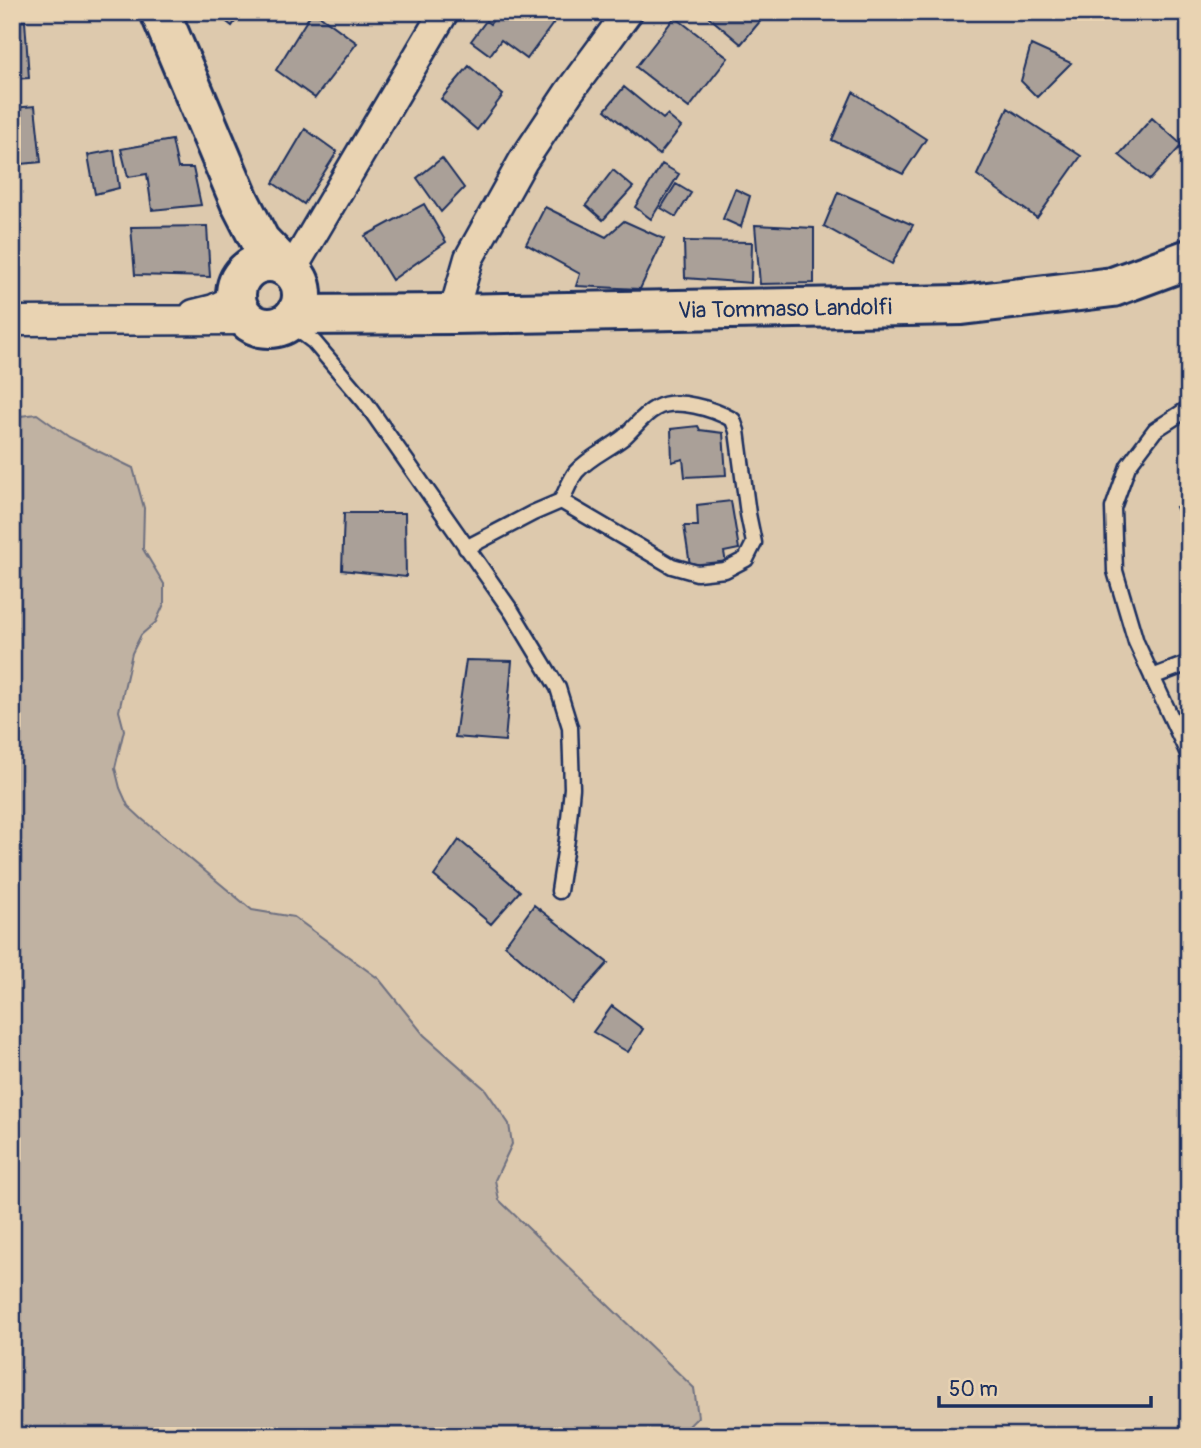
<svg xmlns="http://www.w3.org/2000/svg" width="1201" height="1448" font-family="Pangolin,sans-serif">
	<rect width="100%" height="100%" fill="#ddc9ad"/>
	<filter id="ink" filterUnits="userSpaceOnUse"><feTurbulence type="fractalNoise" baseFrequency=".0143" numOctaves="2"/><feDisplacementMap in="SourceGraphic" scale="14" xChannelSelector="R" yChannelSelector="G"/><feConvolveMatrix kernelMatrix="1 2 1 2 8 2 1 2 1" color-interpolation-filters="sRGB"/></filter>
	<g filter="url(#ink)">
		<!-- green -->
		<path fill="#c0b2a2" stroke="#6e7080" stroke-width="2" d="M 37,414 L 69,437 L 133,468 L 144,508 L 143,549 L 164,584 L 164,604 L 156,622 L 141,635 L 132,653 L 119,711 L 124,730 L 115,768 L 120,788 L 128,806 L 142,819 L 252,910 L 294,917 L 379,979 L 424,1035 L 485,1089 L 509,1124 L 512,1144 L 495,1180 L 499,1200 L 694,1388 L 698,1417 L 679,1436 L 12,1436 L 12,417 Z"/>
		<!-- building -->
		<path fill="#aaa098" stroke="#1b2f5e" stroke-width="2" d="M 214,12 L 242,12 L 232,26 Z
			M 312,12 L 315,12 L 357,43 L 315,98 L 276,70 Z
			M 499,12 L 557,12 L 560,14 L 527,59 L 501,40 L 490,55 L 471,41 L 486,21 L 490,24 Z
			M 703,12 L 768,12 L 741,44 Z
			M 675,17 L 728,58 L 689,108 L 636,67 Z
			M 25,21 L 29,78 L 12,79 L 12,22 Z
			M 1031,45 L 1071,63 L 1037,97 L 1021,81 Z
			M 469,66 L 503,95 L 477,130 L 441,99 Z
			M 624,87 L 663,119 L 667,115 L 681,127 L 659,155 L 605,110 Z
			M 853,92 L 926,139 L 903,174 L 832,140 Z
			M 35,106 L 41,162 L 12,165 L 12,108 Z
			M 1008,108 L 1081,156 L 1037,218 L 977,175 Z
			M 1152,118 L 1182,145 L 1150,180 L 1119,155 Z
			M 305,129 L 337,152 L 304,204 L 273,183 Z
			M 172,140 L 178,168 L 193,168 L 201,205 L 152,210 L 147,174 L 128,177 L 121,149 Z
			M 114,150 L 119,188 L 95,194 L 88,155 Z
			M 442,158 L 464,188 L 441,212 L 417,178 Z
			M 662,164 L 679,174 L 651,219 L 635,207 Z
			M 613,170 L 633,187 L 603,220 L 586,205 Z
			M 676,184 L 691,193 L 676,217 L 661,208 Z
			M 735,189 L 750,196 L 741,227 L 723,219 Z
			M 838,192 L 913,225 L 892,264 L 824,226 Z
			M 424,204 L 446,242 L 392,280 L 365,236 Z
			M 545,207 L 606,237 L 624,221 L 664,239 L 640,289 L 576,286 L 580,274 L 526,244 Z
			M 755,225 L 814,228 L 814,283 L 760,284 Z
			M 207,226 L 210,277 L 135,275 L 131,227 Z
			M 684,241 L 752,242 L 751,283 L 685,278 Z
			M 698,426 L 700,430 L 723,433 L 726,475 L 685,477 L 683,459 L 672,462 L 671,429 Z
			M 731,501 L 739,549 L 724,552 L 726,563 L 690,565 L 684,526 L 698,526 L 697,505 Z
			M 1189,501 L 1189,534 L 1176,507 Z
			M 344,513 L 405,513 L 406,577 L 342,570 Z
			M 466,660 L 512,661 L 505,741 L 455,737 Z
			M 459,840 L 520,891 L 491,924 L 434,876 Z
			M 534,905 L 608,963 L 572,1003 L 505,945 Z
			M 612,1006 L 643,1029 L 628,1052 L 593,1032 Z"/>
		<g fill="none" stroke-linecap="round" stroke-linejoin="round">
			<!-- lane casing -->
			<g stroke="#1b2f5e" stroke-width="19">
				<path id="lane" d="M 290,324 L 314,342 L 365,402 L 512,612 L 558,688 L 570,727 L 572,788 L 567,839 L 559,891
					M 1189,408 L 1155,430 L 1128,466 L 1113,508 L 1115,571 L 1136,642 L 1189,756
					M 466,548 L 533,513 L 561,501 L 672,566 L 697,573 L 725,570 L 746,559 L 754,543 L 748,514 L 737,431 L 733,420 C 714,409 676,397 656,408 C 644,414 634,428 624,437 C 609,449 589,457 576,472 C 570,480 566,492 561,501
					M 1152,677 L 1189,663"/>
			</g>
			<!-- street casing -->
			<g stroke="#1b2f5e" stroke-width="33">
				<path id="street" d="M 291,271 L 444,12
					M 194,314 L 214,309 L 236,298
					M 453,314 L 469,258 L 523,161 L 569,92 L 628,12
					M 12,321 L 247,320"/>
			</g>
			<!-- secondary casing -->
			<g stroke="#1b2f5e" stroke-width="44">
				<g id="secondary">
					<path d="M 160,12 L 240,202 L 260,241 L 284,266"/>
					<circle cx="269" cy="295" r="33"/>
					<path id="s1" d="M 295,315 L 453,314 L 962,305 L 1113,287 L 1189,259"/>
				</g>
			</g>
			<!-- lane -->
			<use href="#lane" stroke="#e9d3b2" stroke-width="14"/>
			<!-- street -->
			<use href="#street" stroke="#e9d3b2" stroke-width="28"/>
			<!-- secondary -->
			<use href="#secondary" stroke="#e9d3b2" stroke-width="38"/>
		</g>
	</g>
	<g text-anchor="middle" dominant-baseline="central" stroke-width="5" stroke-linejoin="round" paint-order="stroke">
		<!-- street labels -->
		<g font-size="23" fill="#1b2f5e" stroke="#e9d3b2">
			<text stroke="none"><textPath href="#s1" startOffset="490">Via Tommaso Landolfi</textPath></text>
		</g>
	</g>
	<!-- margin -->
	<rect width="1201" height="1448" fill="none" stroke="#e9d3b2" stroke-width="42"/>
	<rect x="21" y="21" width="1159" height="1406" fill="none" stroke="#1b2f5e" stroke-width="2.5" filter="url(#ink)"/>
	<!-- scale -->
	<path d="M939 1396v10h212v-10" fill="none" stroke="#1b2f5e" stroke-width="3.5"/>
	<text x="949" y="1396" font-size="21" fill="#1b2f5e" stroke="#e9d3b2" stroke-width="5" paint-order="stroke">50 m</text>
</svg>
